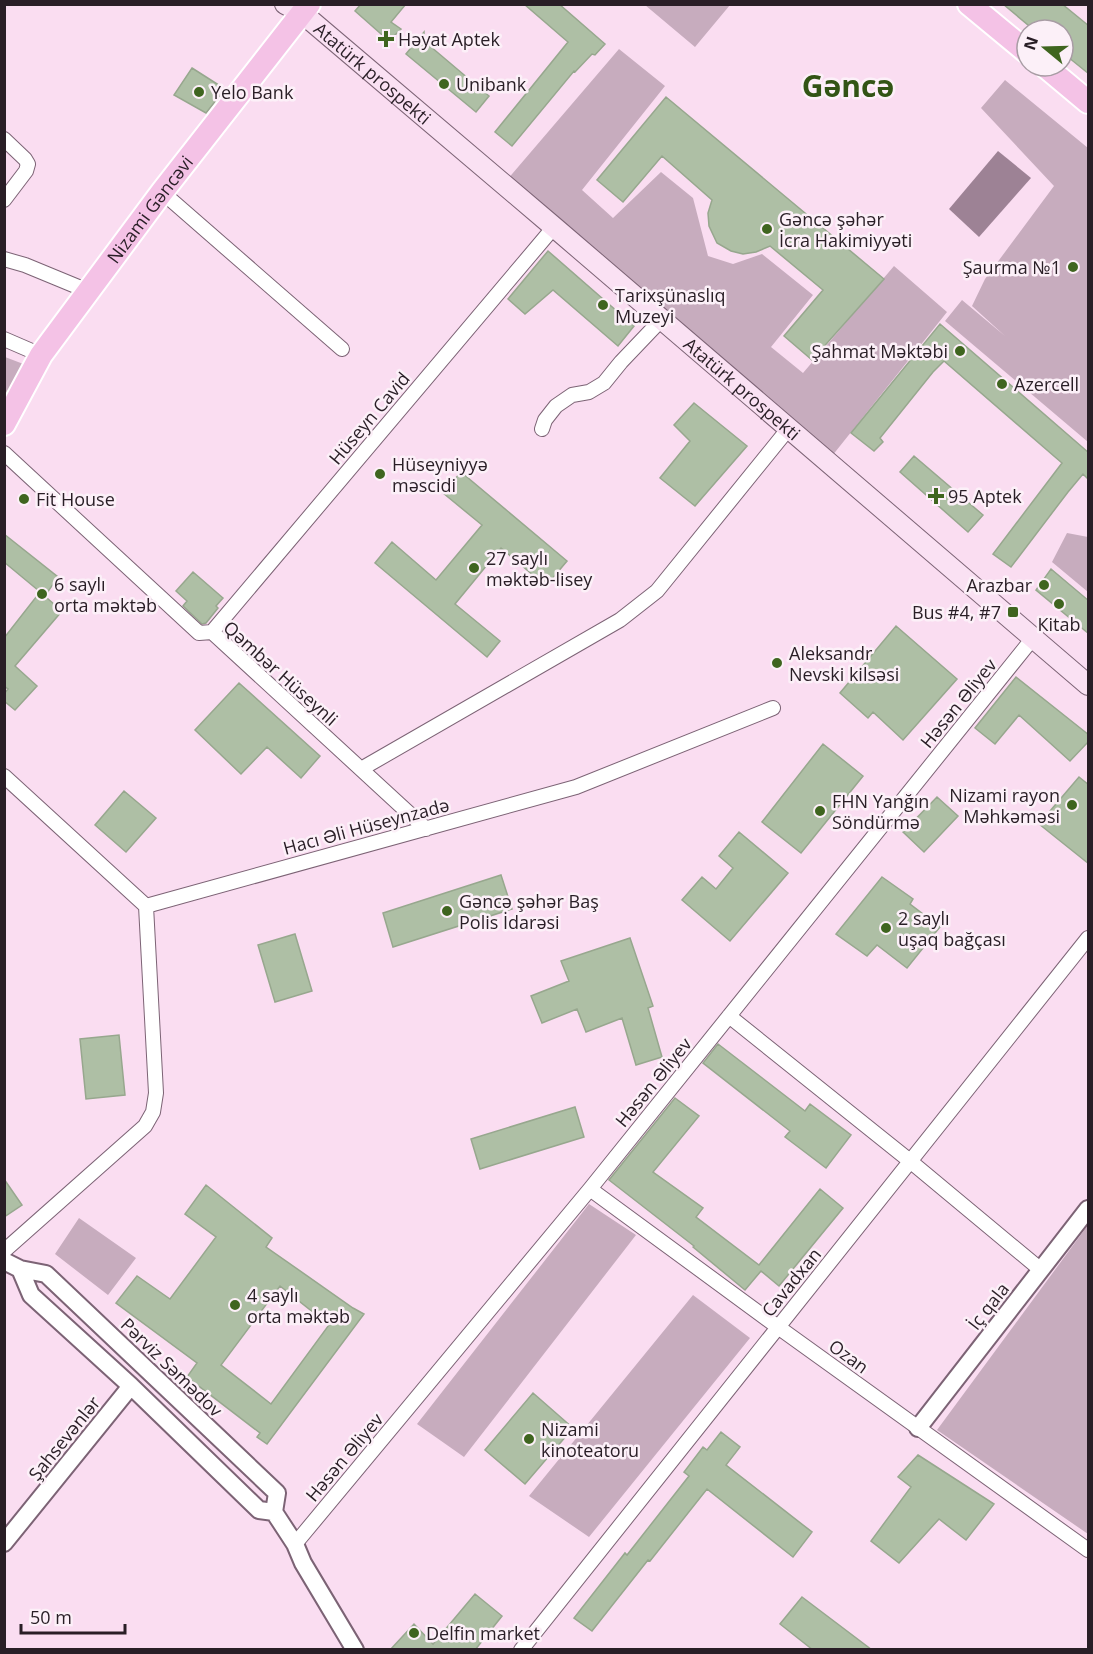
<svg xmlns="http://www.w3.org/2000/svg" width="1093" height="1654" font-family="'Open Sans',sans-serif">
	<rect width="100%" height="100%" fill="#faddf1"/>
	<!-- green -->
	<path fill="#c7acbe" d="M 645,5 L 730,5 L 695,47 Z
		M 619,49 L 665,86 L 582,190 L 613,218 L 661,172 L 693,198 L 708,256 L 733,264 L 762,254 L 813,295 L 771,347 L 803,373 L 894,266 L 947,312 L 832,456 L 506,181 Z
		M 1005,80 L 1088,148 L 1088,406 L 1087,406 L 1088,408 L 1088,442 L 945,321 L 962,300 L 1005,336 L 972,306 L 985,279 L 1054,186 L 981,108 Z
		M 5,357 L 26,365 L 5,409 Z
		M 1067,533 L 1088,537 L 1088,592 L 1052,562 Z
		M 589,1204 L 636,1235 L 464,1457 L 417,1424 Z
		M 79,1218 L 136,1258 L 108,1295 L 55,1254 Z
		M 1088,1225 L 1088,1534 L 937,1430 Z
		M 693,1295 L 750,1338 L 589,1537 L 529,1496 Z"/>
	<!-- water -->
	<path fill="#9d8295" d="M 998,151 L 1031,178 L 979,237 L 949,209 Z"/>
	<!-- building -->
	<path fill="#aebfa5" stroke="#97a78e" stroke-width="1.5" fill-rule="evenodd" d="M 361,4 L 406,4 L 391,22 L 401,29 L 389,41 L 355,11 Z
		M 524,4 L 559,4 L 605,44 L 595,55 L 592,54 L 575,72 L 574,71 L 512,146 L 495,132 L 568,42 Z
		M 1003,4 L 1062,4 L 1089,26 L 1089,74 L 1063,53 L 1063,30 L 1034,30 Z
		M 424,32 L 424,41 L 489,96 L 476,112 L 406,54 Z
		M 192,68 L 225,89 L 206,113 L 174,95 Z
		M 666,97 L 884,279 L 812,360 L 784,336 L 823,290 L 770,246 L 756,252 L 743,254 L 731,251 L 717,243 L 709,226 L 708,213 L 712,200 L 662,156 L 623,202 L 597,180 Z
		M 548,251 L 634,326 L 618,346 L 553,290 L 525,314 L 508,299 Z
		M 940,324 L 1089,453 L 1089,480 L 1083,474 L 1068,492 L 1011,567 L 993,554 L 1062,463 L 944,361 L 933,372 L 880,438 L 883,442 L 874,451 L 851,433 Z
		M 694,403 L 747,446 L 695,506 L 660,478 L 690,441 L 674,425 Z
		M 914,456 L 983,515 L 968,532 L 900,472 Z
		M 461,472 L 567,561 L 546,586 L 501,548 L 455,604 L 500,641 L 487,657 L 375,563 L 392,542 L 436,580 L 482,525 L 443,493 Z
		M 4,534 L 58,577 L 45,596 L 4,562 Z
		M 1051,569 L 1089,601 L 1089,634 L 1036,590 Z
		M 193,572 L 223,598 L 216,606 L 218,608 L 206,623 L 202,624 L 183,606 L 187,601 L 176,591 Z
		M 40,592 L 62,611 L 15,666 L 37,686 L 15,710 L 4,701 L 4,694 L 8,689 L 4,686 L 4,638 Z
		M 896,626 L 957,679 L 903,740 L 873,712 L 868,718 L 840,693 Z
		M 1016,677 L 1089,735 L 1089,741 L 1070,761 L 1019,715 L 995,744 L 975,728 Z
		M 239,683 L 320,756 L 301,778 L 267,747 L 241,774 L 195,730 Z
		M 823,744 L 863,776 L 801,853 L 762,822 Z
		M 1079,777 L 1089,785 L 1089,864 L 1039,824 Z
		M 124,791 L 156,818 L 126,852 L 95,825 Z
		M 937,797 L 958,816 L 924,852 L 903,832 Z
		M 739,832 L 788,873 L 730,941 L 682,900 L 702,877 L 716,889 L 733,868 L 719,856 Z
		M 501,875 L 512,909 L 393,947 L 383,913 Z
		M 882,877 L 913,899 L 910,904 L 940,927 L 907,968 L 877,945 L 867,956 L 836,934 Z
		M 295,934 L 312,991 L 275,1002 L 258,945 Z
		M 630,938 L 653,1006 L 648,1008 L 662,1057 L 636,1065 L 622,1018 L 586,1032 L 577,1009 L 542,1023 L 531,996 L 569,981 L 561,961 Z
		M 119,1035 L 125,1095 L 86,1099 L 80,1039 Z
		M 718,1044 L 805,1111 L 810,1104 L 851,1135 L 826,1168 L 785,1137 L 790,1131 L 703,1063 Z
		M 675,1098 L 699,1116 L 653,1172 L 703,1208 L 696,1217 L 759,1265 L 820,1189 L 843,1208 L 779,1286 L 761,1271 L 745,1290 L 693,1247 L 694,1246 L 609,1180 Z
		M 575,1107 L 584,1137 L 480,1169 L 471,1139 Z
		M 4,1179 L 22,1205 L 4,1217 Z
		M 206,1185 L 272,1238 L 266,1247 L 353,1308 L 364,1314 L 267,1444 L 257,1437 L 260,1433 L 187,1377 L 197,1363 L 116,1303 L 137,1276 L 170,1299 L 216,1237 L 185,1214 ZM 280,1286 L 329,1325 L 271,1404 L 221,1365 Z
		M 533,1393 L 573,1428 L 525,1484 L 485,1450 Z
		M 721,1432 L 740,1447 L 726,1465 L 812,1532 L 793,1557 L 707,1489 L 650,1561 L 648,1560 L 592,1631 L 574,1618 L 625,1553 L 627,1555 L 689,1476 L 684,1472 L 703,1447 L 707,1450 Z
		M 918,1455 L 994,1504 L 966,1540 L 939,1519 L 899,1563 L 871,1541 L 911,1487 L 898,1477 Z
		M 475,1594 L 502,1616 L 475,1650 L 390,1650 L 414,1624 L 433,1644 Z
		M 802,1597 L 872,1650 L 813,1650 L 780,1624 Z"/>
	<g fill="none" stroke-linecap="round" stroke-linejoin="round">
		<!-- minor casing -->
		<g stroke="#7c6375" stroke-width="16">
			<path id="minor" d="M 4,139 L 25,159 L 28,164 L 26,171 L 4,200
				M 162,192 L 342,349
				M 4,259 L 25,265 L 88,291
				M 4,339 L 41,355
				M 542,429 L 545,420 L 556,406 L 572,395 L 589,392 L 604,383 L 621,362 L 662,319
				M 4,453 L 199,633 L 212,632 L 426,829
				M 212,632 L 554,227
				M 361,769 L 620,620 L 657,591 L 789,428
				M 4,776 L 146,906
				M 146,906 L 576,787 L 773,708
				M 729,1016 L 910,1161 L 1041,1270
				M 590,1189 L 778,1327 L 1088,1550
				M 4,1251 L 145,1126 L 153,1112 L 156,1093 L 146,906
				M 295,1544 L 590,1189 L 1033,638
				M 521,1650 L 1088,938"/>
		</g>
		<!-- tertiary casing -->
		<g stroke="#7c6375" stroke-width="20">
			<path id="tertiary" d="M 4,1261 L 20,1269 L 46,1274 L 277,1493 L 274,1512 L 295,1544 L 303,1563 L 355,1650
				M 20,1269 L 31,1295 L 131,1386 L 259,1510 L 274,1512
				M 918,1428 L 1088,1209
				M 4,1543 L 131,1386"/>
		</g>
		<!-- secondary casing -->
		<g stroke="#7c6375" stroke-width="22">
			<g id="secondary">
				<path id="s1" d="M 285,4 L 302,13 L 554,227 L 1088,685"/>
			</g>
		</g>
		<!-- primary casing -->
		<g stroke="#fff" stroke-width="26">
			<g id="primary">
				<path d="M 969,4 L 1027,52"/>
				<path d="M 1045,66 L 1088,102"/>
				<path id="s2" d="M 4,424 L 41,355 L 162,192 L 309,4"/>
			</g>
		</g>
		<!-- minor -->
		<use href="#minor" stroke="#fff" stroke-width="14"/>
		<!-- tertiary -->
		<use href="#tertiary" stroke="#fff" stroke-width="16"/>
		<!-- secondary -->
		<use href="#secondary" stroke="#fae1f3" stroke-width="20"/>
		<!-- primary -->
		<use href="#primary" stroke="#f4c2e6" stroke-width="22"/>
	</g>
	<!-- markers -->
	<g fill="#3f651f" stroke="#fcf0f8" stroke-width="2">
		<path d="M383 30h6v6h6v6h-6v6h-6v-6h-6v-6h6z"/>
		<circle cx="444" cy="84" r="6"/>
		<circle cx="199" cy="92" r="6"/>
		<circle cx="767" cy="229" r="6"/>
		<circle cx="1073" cy="267" r="6"/>
		<circle cx="603" cy="305" r="6"/>
		<circle cx="960" cy="351" r="6"/>
		<circle cx="1002" cy="384" r="6"/>
		<circle cx="380" cy="474" r="6"/>
		<path d="M933 487h6v6h6v6h-6v6h-6v-6h-6v-6h6z"/>
		<circle cx="24" cy="499" r="6"/>
		<circle cx="474" cy="568" r="6"/>
		<circle cx="1044" cy="585" r="6"/>
		<circle cx="42" cy="594" r="6"/>
		<circle cx="1059" cy="604" r="6"/>
		<rect x="1007" y="606" width="12" height="12" rx="3"/>
		<circle cx="777" cy="663" r="6"/>
		<circle cx="1072" cy="805" r="6"/>
		<circle cx="820" cy="811" r="6"/>
		<circle cx="447" cy="911" r="6"/>
		<circle cx="886" cy="928" r="6"/>
		<circle cx="235" cy="1305" r="6"/>
		<circle cx="529" cy="1439" r="6"/>
		<circle cx="414" cy="1633" r="6"/>
	</g>
	<g text-anchor="middle" dominant-baseline="central" stroke-width="5" stroke-linejoin="round" paint-order="stroke">
		<!-- poi labels -->
		<g font-size="18" fill="#291e26" stroke="#fcf0f8" text-anchor="start">
			<text x="398" y="39">Həyat Aptek</text>
			<text x="456" y="84">Unibank</text>
			<text x="211" y="92">Yelo Bank</text>
			<text x="779" y="219">Gəncə şəhər<tspan x="779" dy="21">İcra Hakimiyyəti</tspan></text>
			<text x="1061" y="267" text-anchor="end">Şaurma №1</text>
			<text x="615" y="295">Tarixşünaslıq<tspan x="615" dy="21">Muzeyi</tspan></text>
			<text x="948" y="351" text-anchor="end">Şahmat Məktəbi</text>
			<text x="1014" y="384">Azercell</text>
			<text x="392" y="464">Hüseyniyyə<tspan x="392" dy="21">məscidi</tspan></text>
			<text x="948" y="496">95 Aptek</text>
			<text x="36" y="499">Fit House</text>
			<text x="486" y="558">27 saylı<tspan x="486" dy="21">məktəb-lisey</tspan></text>
			<text x="54" y="584">6 saylı<tspan x="54" dy="21">orta məktəb</tspan></text>
			<text x="1032" y="585" text-anchor="end">Arazbar</text>
			<text x="1001" y="612" text-anchor="end">Bus #4, #7</text>
			<text x="1059" y="624" text-anchor="middle">Кitab</text>
			<text x="789" y="653">Aleksandr<tspan x="789" dy="21">Nevski kilsəsi</tspan></text>
			<text x="1060" y="795" text-anchor="end">Nizami rayon<tspan x="1060" dy="21">Məhkəməsi</tspan></text>
			<text x="832" y="801">FHN Yanğın<tspan x="832" dy="21">Söndürmə</tspan></text>
			<text x="459" y="901">Gəncə şəhər Baş<tspan x="459" dy="21">Polis İdarəsi</tspan></text>
			<text x="898" y="918">2 saylı<tspan x="898" dy="21">uşaq bağçası</tspan></text>
			<text x="247" y="1295">4 saylı<tspan x="247" dy="21">orta məktəb</tspan></text>
			<text x="541" y="1429">Nizami<tspan x="541" dy="21">kinoteatoru</tspan></text>
			<text x="426" y="1633">Delfin market</text>
		</g>
		<!-- street labels -->
		<g font-size="18" fill="#291e26" stroke="#fcf0f8">
			<text stroke="none"><textPath href="#s1" startOffset="112">Atatürk prospekti</textPath></text>
			<text stroke="none"><textPath href="#s2" startOffset="260">Nizami Gəncəvi</textPath></text>
			<text stroke="none"><textPath href="#s1" startOffset="598">Atatürk prospekti</textPath></text>
			<text transform="translate(369 418) rotate(-50)">Hüseyn Cavid</text>
			<text transform="translate(281 673) rotate(42)">Qəmbər Hüseynli</text>
			<text transform="translate(958 703) rotate(-51)">Həsən Əliyev</text>
			<text transform="translate(366 826) rotate(-15)">Hacı Əli Hüseynzadə</text>
			<text transform="translate(653 1082) rotate(-51)">Həsən Əliyev</text>
			<text transform="translate(791 1282) rotate(-51)">Cavadxan</text>
			<text transform="translate(988 1306) rotate(-52)">İç qala</text>
			<text transform="translate(849 1356) rotate(36)">Ozan</text>
			<text transform="translate(172 1367) rotate(44)">Pərviz Səmədov</text>
			<text transform="translate(64 1438) rotate(-51)">Şahsevənlər</text>
			<text transform="translate(344 1457) rotate(-50)">Həsən Əliyev</text>
		</g>
		<!-- town labels -->
		<g font-size="30" font-weight="bold" fill="#325515" stroke="#fcf0f8">
			<text x="848" y="85">Gəncə</text>
		</g>
	</g>
	<!-- border -->
	<rect width="1093" height="1654" fill="none" stroke="#291e26" stroke-width="12"/>
	<!-- north arrow -->
	<g transform="translate(1045 48) rotate(289)"><circle r="28" fill="#fcf0f8" stroke="#a89ca4" stroke-width="1.5"/>
	<path d="M0-4.5L10 22L0 15L-10 22Z" fill="#3f651f"/>
	<text y="-9" font-size="16" font-weight="bold" text-anchor="middle" fill="#291e26">N</text>
	</g>
	<!-- scale -->
	<path d="M21 1624v9h104v-9" fill="none" stroke="#291e26" stroke-width="3"/>
	<text x="30" y="1624" font-size="18" fill="#291e26" stroke="#fcf0f8" stroke-width="4.5" paint-order="stroke">50 m</text>
</svg>
